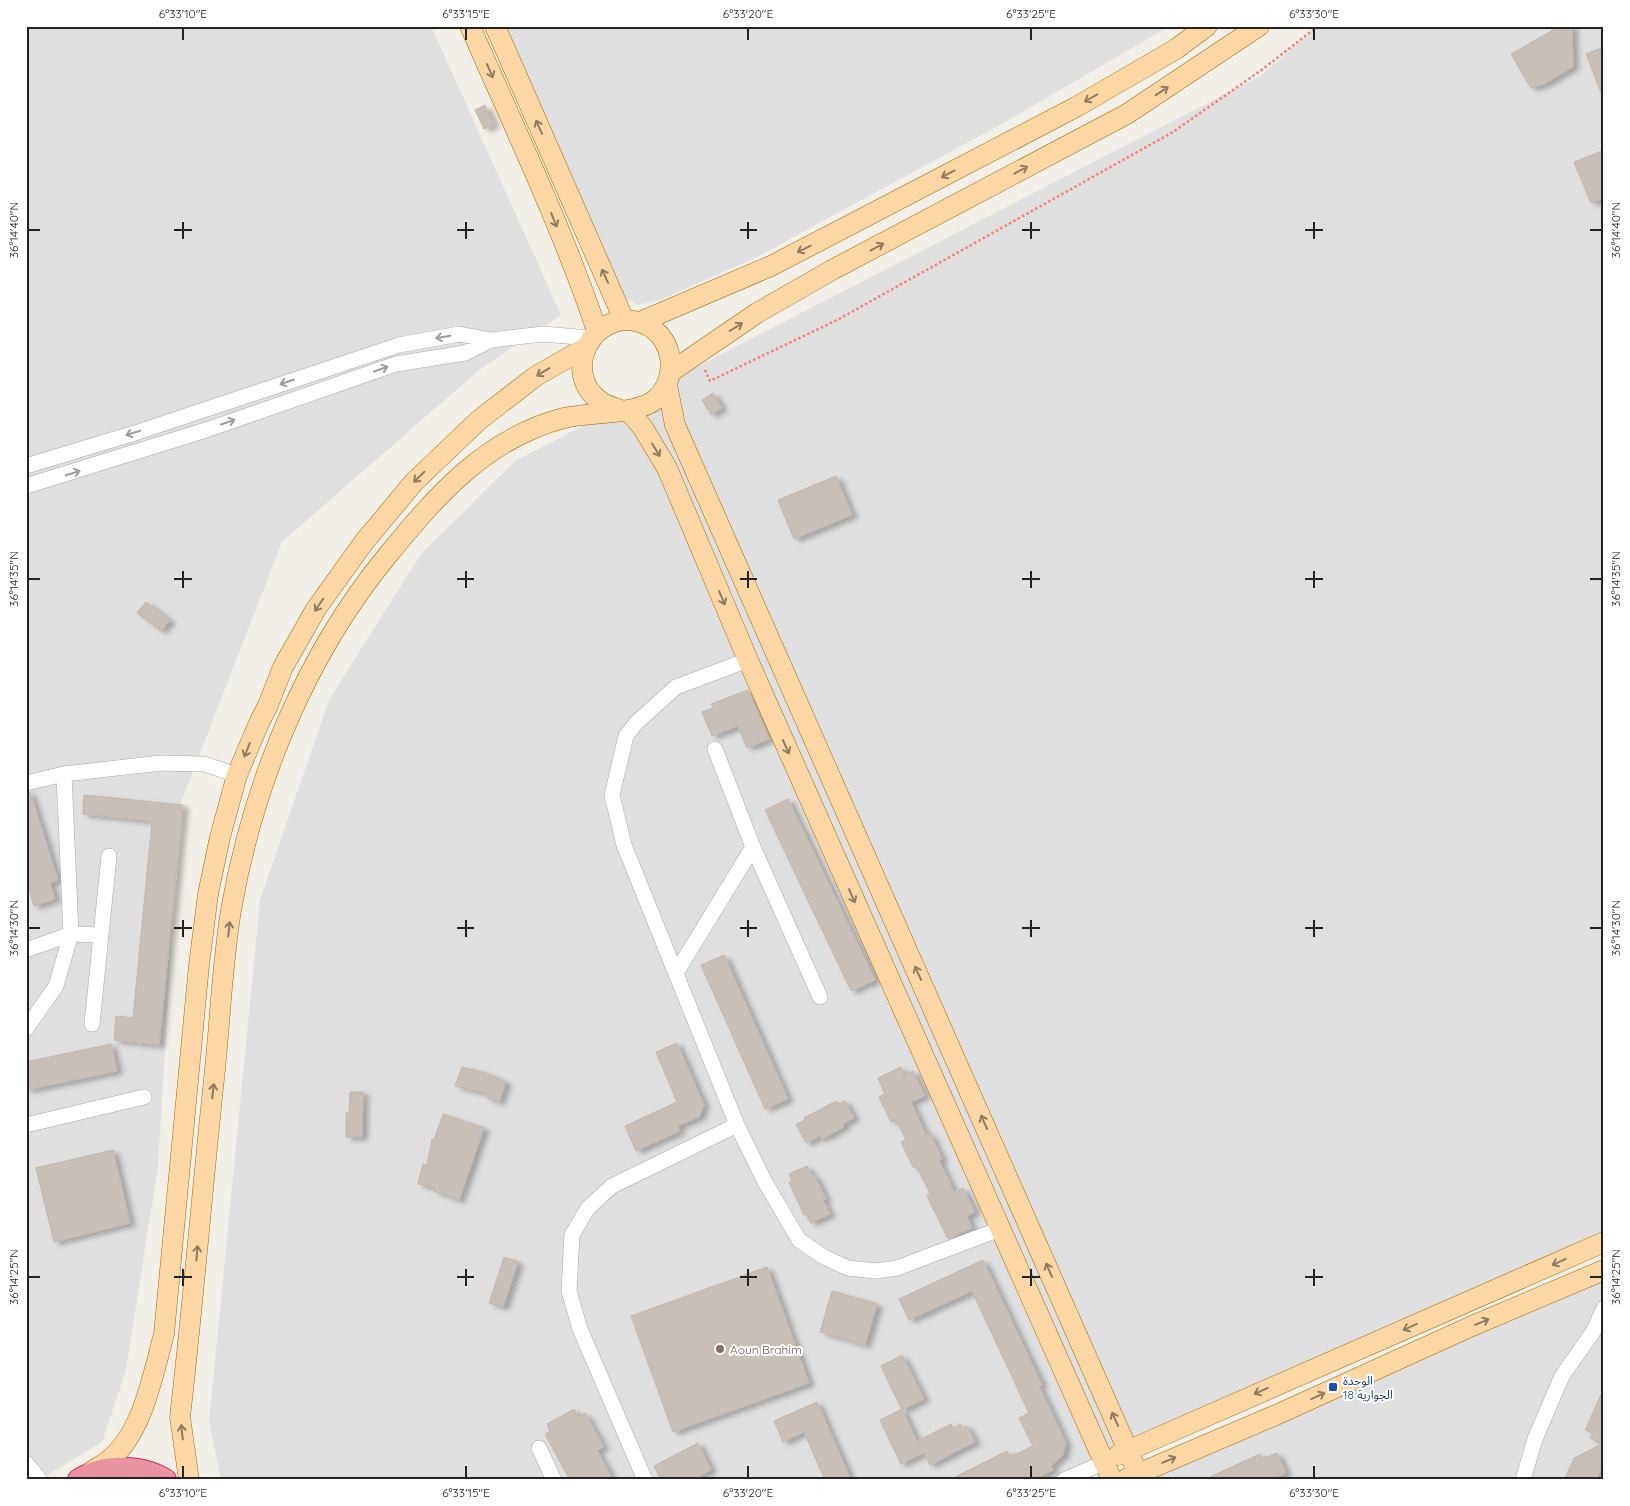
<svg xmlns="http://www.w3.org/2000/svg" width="1630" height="1506" font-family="Quicksand,'Noto Sans Arabic',sans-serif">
	<defs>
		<filter id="shadow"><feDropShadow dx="5.5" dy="3" stdDeviation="2.5" flood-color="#0004"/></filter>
	</defs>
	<rect width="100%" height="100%" fill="#f2efe9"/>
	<!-- residential -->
	<path fill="#e0dfdf" d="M 26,26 L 431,26 L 561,315 L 479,370 L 282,542 L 180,805 L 158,1166 L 126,1370 L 102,1442 L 39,1480 L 26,1480 Z
		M 503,26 L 1170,26 L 1007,121 L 755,258 L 660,300 L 638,305 L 626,299 Z
		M 1318,26 L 1604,26 L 1604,1231 L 1054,1480 L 221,1480 L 209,1422 L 260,900 L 329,700 L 421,554 L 515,461 L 1260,76 Z
		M 1604,1266 L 1604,1480 L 1108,1480 Z"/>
	<!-- building -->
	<path fill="#c7bfb8" stroke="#c4b6ab" filter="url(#shadow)" d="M 1560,26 L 1572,26 L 1573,67 L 1544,84 L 1531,88 L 1511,54 Z
		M 1604,47 L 1604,98 L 1603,98 L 1586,54 Z
		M 485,105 L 494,125 L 484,129 L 475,110 Z
		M 1604,150 L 1604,198 L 1591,203 L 1574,162 Z
		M 713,393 L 722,408 L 711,415 L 702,400 Z
		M 836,476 L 852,515 L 794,539 L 778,500 Z
		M 146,602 L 170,620 L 161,631 L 137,613 Z
		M 748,690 L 769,739 L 747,748 L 738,726 L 712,736 L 702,712 L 713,708 L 711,704 Z
		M 26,792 L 30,792 L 58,880 L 50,883 L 55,899 L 34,906 L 29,889 L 26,890 Z
		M 84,795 L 183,805 L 159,1045 L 114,1040 L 116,1016 L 133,1018 L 152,821 L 83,814 Z
		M 788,799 L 875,980 L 851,991 L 765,810 Z
		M 724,955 L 788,1099 L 765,1109 L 701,965 Z
		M 677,1043 L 704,1105 L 699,1117 L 678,1126 L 680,1131 L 636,1151 L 625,1126 L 677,1102 L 656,1052 Z
		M 111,1044 L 117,1071 L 26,1090 L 26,1062 Z
		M 462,1067 L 486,1073 L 506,1082 L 499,1102 L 487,1098 L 488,1094 L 455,1086 Z
		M 901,1067 L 904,1075 L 913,1071 L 925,1096 L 911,1102 L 926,1135 L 930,1133 L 942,1159 L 939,1160 L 954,1192 L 963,1188 L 975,1212 L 967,1216 L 972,1228 L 948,1239 L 927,1196 L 930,1193 L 917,1167 L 913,1167 L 901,1142 L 906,1140 L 896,1120 L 891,1122 L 879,1097 L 885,1094 L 878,1078 Z
		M 350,1092 L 363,1092 L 362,1137 L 346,1137 L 346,1113 L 349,1113 Z
		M 836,1101 L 838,1104 L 845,1101 L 854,1118 L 843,1124 L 844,1127 L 821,1139 L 820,1136 L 806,1143 L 796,1124 L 805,1120 L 804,1118 Z
		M 443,1114 L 484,1128 L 459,1200 L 434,1191 L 435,1188 L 418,1184 L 423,1164 L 427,1165 L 432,1139 L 434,1140 Z
		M 113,1150 L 130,1223 L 54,1242 L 36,1168 Z
		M 807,1166 L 813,1177 L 815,1176 L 826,1199 L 823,1200 L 830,1214 L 811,1223 L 806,1214 L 804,1215 L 789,1182 L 792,1181 L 789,1174 Z
		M 504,1257 L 518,1262 L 503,1307 L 489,1303 Z
		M 983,1260 L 1042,1385 L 1039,1386 L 1066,1443 L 1063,1455 L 1051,1466 L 1053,1470 L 1032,1480 L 949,1480 L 1007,1451 L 1010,1457 L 1033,1446 L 1019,1418 L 1029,1413 L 972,1291 L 909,1320 L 899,1299 Z
		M 767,1267 L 809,1383 L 673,1432 L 631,1316 Z
		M 832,1291 L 877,1304 L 865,1345 L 820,1332 Z
		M 902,1355 L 924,1399 L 902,1410 L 881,1366 Z
		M 1604,1388 L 1604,1463 L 1596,1480 L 1564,1480 L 1574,1458 L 1602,1444 L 1590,1438 L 1593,1433 L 1585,1430 Z
		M 817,1402 L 851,1480 L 825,1480 L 804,1432 L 783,1442 L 774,1421 Z
		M 574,1409 L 578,1417 L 585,1413 L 604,1447 L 597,1450 L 613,1480 L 570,1480 L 545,1434 L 550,1431 L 547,1424 Z
		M 902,1409 L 917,1441 L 951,1424 L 953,1428 L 961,1424 L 963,1428 L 967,1426 L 975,1442 L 930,1465 L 924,1453 L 901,1464 L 880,1420 Z
		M 698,1443 L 711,1470 L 693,1480 L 661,1480 L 654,1466 Z
		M 1277,1453 L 1286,1473 L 1272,1480 L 1203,1480 L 1260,1454 L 1262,1459 Z"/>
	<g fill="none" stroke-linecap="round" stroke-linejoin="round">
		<!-- minor casing -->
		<g stroke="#a9a9a9" stroke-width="16">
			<path id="minor" d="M 26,466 L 138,432 L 399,345 L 459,334 L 491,340 L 543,334 L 590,338
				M 26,486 L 209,429 L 396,364 L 465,353 L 491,340
				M 26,783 L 64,774 L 161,763 L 204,764 L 237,775
				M 753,847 L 820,997
				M 26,950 L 71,934 L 101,935 L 109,856
				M 676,973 L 753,847 L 715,749
				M 92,1024 L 101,935
				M 26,1029 L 56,986 L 71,934 L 64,774
				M 26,1125 L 144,1097
				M 737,1125 L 624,845 L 612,795 L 626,736 L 636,723 L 676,687 L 748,660
				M 539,1448 L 554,1480
				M 26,1463 L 40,1480
				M 645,1480 L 580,1329 L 569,1291 L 572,1235 L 588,1208 L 612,1186 L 737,1125 L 765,1182 L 799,1240 L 824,1257 L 848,1268 L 876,1271 L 897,1268 L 1000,1229
				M 1064,1480 L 1105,1462
				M 1523,1480 L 1535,1439 L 1562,1376 L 1593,1332 L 1604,1308"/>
		</g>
		<!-- major casing -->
		<g stroke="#a06b00" stroke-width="21">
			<path id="major" d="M 470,26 C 514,127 562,227 597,331
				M 495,26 L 624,320
				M 640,322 L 771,266 L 940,178 L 1076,107 L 1176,49 L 1207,26
				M 672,371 L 757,313 L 832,270 L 1127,114 L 1259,26
				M 667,385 L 675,425 L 1141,1480
				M 628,410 L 643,428 L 667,468 L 748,660 L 1112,1480
				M 1118,1455 L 1604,1242
				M 90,1473 C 96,1468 103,1465 109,1460 C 143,1433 153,1374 164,1334 L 199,965 L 208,894 L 220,837 L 237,775 L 259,723 L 268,705 L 283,667 L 316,609 L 364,542 L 414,482 L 479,420 L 536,376 L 585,348
				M 1126,1479 L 1276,1415 L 1472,1326 L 1604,1270
				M 189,1480 L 180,1417 C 193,1305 202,1192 214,1079 C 220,1023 222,966 231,910 C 253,784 305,656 387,556 C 436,496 486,438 564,418 C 588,412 639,415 656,399 C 681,376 673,332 639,322 C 593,309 560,372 600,401 C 605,405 613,407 620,410"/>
		</g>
		<!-- highway casing -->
		<g stroke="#dc2a67" stroke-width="24">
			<path id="highway" d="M 79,1480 C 104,1465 140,1465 165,1480"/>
		</g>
		<!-- path -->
		<path stroke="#fa8072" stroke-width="2.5" stroke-dasharray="2.5 2.5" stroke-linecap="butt" d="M 705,370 L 710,381 L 839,319 L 1173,132 L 1263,69 L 1318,26"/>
		<!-- minor -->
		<use href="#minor" stroke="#fff" stroke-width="15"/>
		<!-- major -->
		<use href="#major" stroke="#fcd6a4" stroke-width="20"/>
		<!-- highway -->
		<use href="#highway" stroke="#e892a2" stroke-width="22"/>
	</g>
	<!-- one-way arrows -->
	<defs><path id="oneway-shaft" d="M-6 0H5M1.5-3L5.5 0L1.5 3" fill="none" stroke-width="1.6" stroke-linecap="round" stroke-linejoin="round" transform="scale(1.25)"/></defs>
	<g stroke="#8f7c63">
		<use href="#oneway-shaft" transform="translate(490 71) rotate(66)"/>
		<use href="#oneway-shaft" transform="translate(1162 91) rotate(-33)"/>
		<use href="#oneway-shaft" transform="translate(1091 98) rotate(150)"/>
		<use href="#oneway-shaft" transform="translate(539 127) rotate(-114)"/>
		<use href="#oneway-shaft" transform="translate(1021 170) rotate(-28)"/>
		<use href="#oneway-shaft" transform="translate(948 174) rotate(152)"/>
		<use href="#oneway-shaft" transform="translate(554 220) rotate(68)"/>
		<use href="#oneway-shaft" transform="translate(877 247) rotate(-28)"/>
		<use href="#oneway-shaft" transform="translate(804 249) rotate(153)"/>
		<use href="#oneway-shaft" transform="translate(605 276) rotate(-114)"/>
		<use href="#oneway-shaft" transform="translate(736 327) rotate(-32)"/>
		<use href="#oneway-shaft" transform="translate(543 372) rotate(149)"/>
		<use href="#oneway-shaft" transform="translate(656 450) rotate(59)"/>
		<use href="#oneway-shaft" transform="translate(419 477) rotate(136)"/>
		<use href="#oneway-shaft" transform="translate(722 598) rotate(67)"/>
		<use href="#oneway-shaft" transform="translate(319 605) rotate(124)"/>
		<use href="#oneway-shaft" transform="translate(786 747) rotate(66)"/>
		<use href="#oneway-shaft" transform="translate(247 750) rotate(112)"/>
		<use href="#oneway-shaft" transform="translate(852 896) rotate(66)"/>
		<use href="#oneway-shaft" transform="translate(229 929) rotate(-84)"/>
		<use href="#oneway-shaft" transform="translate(918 973) rotate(-114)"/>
		<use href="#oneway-shaft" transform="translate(213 1091) rotate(-84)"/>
		<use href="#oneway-shaft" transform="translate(984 1122) rotate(-114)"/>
		<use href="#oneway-shaft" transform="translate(197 1253) rotate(-85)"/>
		<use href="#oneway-shaft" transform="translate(1559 1262) rotate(156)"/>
		<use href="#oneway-shaft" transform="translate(1049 1270) rotate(-114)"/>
		<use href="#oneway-shaft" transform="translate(1482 1322) rotate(-23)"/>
		<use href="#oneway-shaft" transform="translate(1410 1327) rotate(156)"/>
		<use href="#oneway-shaft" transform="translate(1261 1391) rotate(156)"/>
		<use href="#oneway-shaft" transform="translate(1318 1396) rotate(-25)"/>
		<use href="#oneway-shaft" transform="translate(1115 1419) rotate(-114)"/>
		<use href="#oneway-shaft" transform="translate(182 1432) rotate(-96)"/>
		<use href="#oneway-shaft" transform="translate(1169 1460) rotate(-23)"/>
	</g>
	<g stroke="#9c9c9c">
		<use href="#oneway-shaft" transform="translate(443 337) rotate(170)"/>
		<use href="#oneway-shaft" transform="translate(381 369) rotate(-19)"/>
		<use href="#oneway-shaft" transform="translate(287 382) rotate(161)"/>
		<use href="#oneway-shaft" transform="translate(228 422) rotate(-19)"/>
		<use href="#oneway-shaft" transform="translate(133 433) rotate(163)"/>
		<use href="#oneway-shaft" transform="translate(73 473) rotate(-17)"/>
	</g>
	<!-- ticks -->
	<path fill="none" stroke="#222" stroke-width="2" d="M 183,28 L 183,40M 466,28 L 466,40M 748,28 L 748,40M 1031,28 L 1031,40M 1314,28 L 1314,40M 183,222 L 183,239M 466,222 L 466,239M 748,222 L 748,239M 1031,222 L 1031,239M 1314,222 L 1314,239M 28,230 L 40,230M 174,230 L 192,230M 457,230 L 474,230M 740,230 L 757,230M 1022,230 L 1040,230M 1305,230 L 1323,230M 1590,230 L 1602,230M 183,571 L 183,588M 466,571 L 466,588M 748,571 L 748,588M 1031,571 L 1031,588M 1314,571 L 1314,588M 28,579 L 40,579M 174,579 L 192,579M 457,579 L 474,579M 740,579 L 757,579M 1022,579 L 1040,579M 1305,579 L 1323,579M 1590,579 L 1602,579M 183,920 L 183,937M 466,920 L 466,937M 748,920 L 748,937M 1031,920 L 1031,937M 1314,920 L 1314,937M 28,928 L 40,928M 174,928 L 192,928M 457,928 L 474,928M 740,928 L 757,928M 1022,928 L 1040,928M 1305,928 L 1323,928M 1590,928 L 1602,928M 183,1269 L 183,1286M 466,1269 L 466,1286M 748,1269 L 748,1286M 1031,1269 L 1031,1286M 1314,1269 L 1314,1286M 28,1277 L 40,1277M 174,1277 L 192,1277M 457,1277 L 474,1277M 740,1277 L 757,1277M 1022,1277 L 1040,1277M 1305,1277 L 1323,1277M 1590,1277 L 1602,1277M 183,1466 L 183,1478M 466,1466 L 466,1478M 748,1466 L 748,1478M 1031,1466 L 1031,1478M 1314,1466 L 1314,1478"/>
	<!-- markers -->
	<circle fill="#8d6e63" stroke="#fff" stroke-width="2" cx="720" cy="1349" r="5"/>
	<rect fill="#1a4fb4" stroke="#fff" stroke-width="2" x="1328" y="1382" width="10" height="10" rx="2.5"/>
	<g text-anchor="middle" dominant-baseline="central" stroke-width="4" stroke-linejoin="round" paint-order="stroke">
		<!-- education labels -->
		<g font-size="12" fill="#785e54" stroke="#fff" text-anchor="start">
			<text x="730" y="1349">Aoun Brahim</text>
		</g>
		<!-- transit labels -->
		<g font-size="12" fill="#164399" stroke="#fff" text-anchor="start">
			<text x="1343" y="1380">الوحدة<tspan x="1343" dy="14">الجوارية 18</tspan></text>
		</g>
	</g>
	<!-- border -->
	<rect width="1630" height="1506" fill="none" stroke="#ffffff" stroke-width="55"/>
	<rect x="28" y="28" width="1574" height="1450" fill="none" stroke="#222" stroke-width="2"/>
	<g font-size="12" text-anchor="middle" fill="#222">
		<text x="183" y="18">6°33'10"E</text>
		<text x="466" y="18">6°33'15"E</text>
		<text x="748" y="18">6°33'20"E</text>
		<text x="1031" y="18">6°33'25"E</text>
		<text x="1314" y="18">6°33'30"E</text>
		<text transform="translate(14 230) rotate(-90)" y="4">36°14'40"N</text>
		<text transform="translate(1616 230) rotate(-90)" y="4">36°14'40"N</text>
		<text transform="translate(14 579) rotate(-90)" y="4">36°14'35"N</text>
		<text transform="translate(1616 579) rotate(-90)" y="4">36°14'35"N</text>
		<text transform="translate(14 928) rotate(-90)" y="4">36°14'30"N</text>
		<text transform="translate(1616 928) rotate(-90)" y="4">36°14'30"N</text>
		<text transform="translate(14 1277) rotate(-90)" y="4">36°14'25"N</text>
		<text transform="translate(1616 1277) rotate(-90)" y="4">36°14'25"N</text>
		<text x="183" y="1497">6°33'10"E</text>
		<text x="466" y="1497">6°33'15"E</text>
		<text x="748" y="1497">6°33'20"E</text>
		<text x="1031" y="1497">6°33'25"E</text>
		<text x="1314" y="1497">6°33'30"E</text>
	</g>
</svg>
